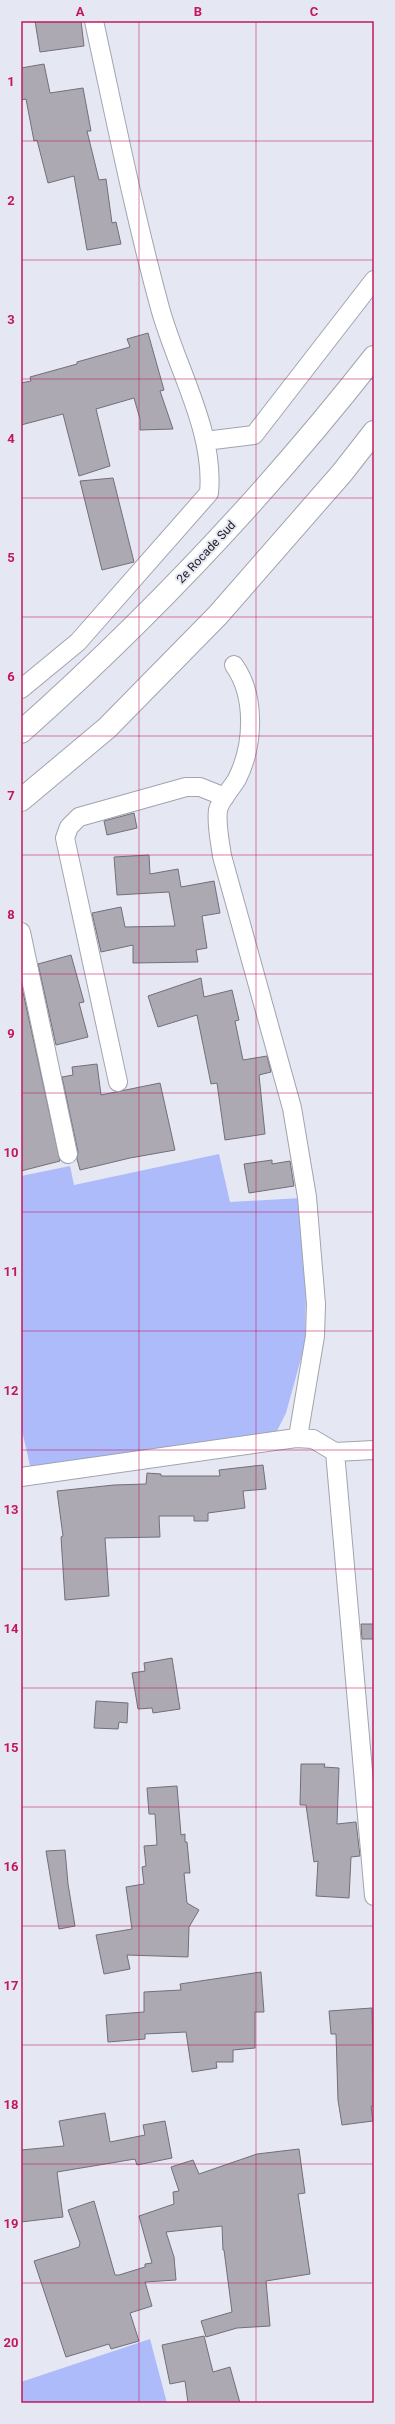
<svg xmlns="http://www.w3.org/2000/svg" width="395" height="2424" font-family="Roboto,sans-serif">
	<rect width="100%" height="100%" fill="#e5e8f3"/>
	<!-- green -->
	<path fill="#adbbfb" d="M 219,1154 L 230,1202 L 301,1198 L 306,1286 L 305,1344 L 286,1413 L 275,1435 L 31,1470 L 21,1426 L 21,1176 L 70,1166 L 74,1185 Z
		M 150,2339 L 167,2403 L 21,2403 L 21,2382 Z"/>
	<!-- building -->
	<path fill="#aca9b2" stroke="#726f78" d="M 35,21 L 81,21 L 84,46 L 40,52 Z
		M 44,64 L 50,93 L 83,88 L 91,131 L 87,131 L 99,180 L 106,179 L 112,223 L 116,222 L 121,244 L 87,250 L 74,176 L 48,183 L 37,140 L 34,141 L 26,99 L 21,100 L 21,68 Z
		M 148,333 L 164,390 L 160,391 L 173,429 L 140,430 L 140,419 L 134,398 L 96,409 L 110,466 L 79,476 L 63,414 L 21,425 L 21,383 L 31,381 L 30,377 L 77,364 L 77,362 L 130,347 L 127,339 Z
		M 113,478 L 134,562 L 102,570 L 80,481 Z
		M 134,813 L 137,828 L 107,835 L 104,821 Z
		M 149,855 L 150,874 L 178,869 L 181,887 L 214,881 L 220,913 L 202,916 L 207,948 L 196,950 L 198,962 L 133,963 L 133,945 L 101,952 L 92,913 L 121,907 L 125,927 L 175,926 L 169,892 L 117,895 L 114,857 Z
		M 71,955 L 84,1002 L 79,1003 L 88,1037 L 56,1045 L 38,964 Z
		M 201,978 L 204,997 L 232,990 L 239,1020 L 235,1021 L 243,1060 L 267,1056 L 271,1072 L 259,1075 L 265,1134 L 225,1140 L 217,1083 L 211,1084 L 197,1015 L 158,1027 L 148,996 Z
		M 21,983 L 60,1161 L 21,1171 Z
		M 97,1064 L 101,1095 L 160,1083 L 175,1150 L 130,1158 L 80,1170 L 77,1159 L 78,1152 L 62,1077 L 73,1075 L 72,1067 Z
		M 272,1160 L 272,1164 L 290,1161 L 294,1186 L 249,1193 L 244,1164 Z
		M 263,1465 L 266,1489 L 243,1491 L 245,1508 L 208,1513 L 208,1521 L 194,1521 L 194,1516 L 159,1516 L 160,1537 L 105,1538 L 109,1596 L 65,1600 L 61,1537 L 63,1536 L 57,1491 L 114,1485 L 146,1484 L 147,1473 L 161,1474 L 161,1476 L 220,1476 L 219,1470 Z
		M 361,1624 L 374,1624 L 374,1639 L 362,1639 Z
		M 172,1658 L 180,1709 L 153,1713 L 152,1708 L 138,1709 L 132,1673 L 145,1671 L 144,1663 Z
		M 96,1701 L 128,1703 L 127,1723 L 119,1722 L 118,1729 L 94,1728 Z
		M 301,1764 L 325,1764 L 324,1767 L 339,1768 L 337,1824 L 356,1822 L 360,1856 L 351,1857 L 349,1898 L 316,1896 L 318,1861 L 314,1862 L 306,1805 L 300,1805 Z
		M 177,1786 L 181,1835 L 185,1834 L 185,1842 L 187,1842 L 190,1873 L 184,1873 L 187,1903 L 199,1910 L 189,1927 L 188,1957 L 127,1955 L 130,1969 L 104,1974 L 96,1935 L 132,1929 L 126,1887 L 144,1884 L 142,1867 L 146,1866 L 144,1846 L 157,1845 L 155,1814 L 149,1814 L 147,1788 Z
		M 65,1850 L 68,1884 L 75,1926 L 59,1929 L 46,1851 Z
		M 261,1972 L 264,2012 L 255,2012 L 255,2048 L 233,2050 L 233,2062 L 216,2062 L 217,2068 L 192,2072 L 186,2032 L 145,2034 L 145,2039 L 108,2042 L 106,2015 L 144,2012 L 144,1992 L 181,1990 L 180,1984 Z
		M 372,2008 L 374,2106 L 371,2106 L 373,2121 L 342,2125 L 338,2100 L 336,2034 L 331,2034 L 329,2011 Z
		M 105,2113 L 110,2142 L 145,2135 L 143,2125 L 165,2121 L 172,2158 L 137,2165 L 135,2159 L 57,2172 L 63,2217 L 21,2222 L 21,2150 L 64,2146 L 59,2121 Z
		M 299,2149 L 305,2193 L 298,2194 L 310,2274 L 266,2281 L 270,2326 L 237,2328 L 206,2337 L 201,2321 L 232,2312 L 224,2250 L 223,2250 L 222,2226 L 166,2232 L 174,2257 L 176,2280 L 145,2282 L 152,2306 L 130,2313 L 139,2341 L 111,2349 L 109,2344 L 66,2357 L 34,2261 L 79,2247 L 80,2243 L 68,2210 L 94,2201 L 115,2275 L 119,2275 L 145,2267 L 145,2264 L 152,2263 L 139,2216 L 174,2204 L 173,2192 L 179,2191 L 171,2167 L 193,2160 L 199,2174 L 257,2154 Z
		M 204,2336 L 213,2372 L 230,2367 L 240,2403 L 188,2403 L 185,2381 L 170,2384 L 162,2345 Z"/>
	<g fill="none" stroke-linecap="round" stroke-linejoin="round">
		<!-- minor casing -->
		<g stroke="#a1a4ae" stroke-width="20">
			<path id="minor" d="M 205,441 L 254,435 L 374,280
				M 21,689 L 78,642 L 209,493 C 215,431 176,367 160,308 C 134,213 115,117 94,21
				M 21,932 L 68,1154
				M 118,1082 L 65,838 L 69,827 L 79,817 L 186,787 L 200,787 L 225,797
				M 296,1438 L 313,1439 L 335,1452 L 374,1896
				M 335,1452 L 374,1450
				M 21,1477 L 296,1438 L 299,1431 L 315,1336 L 316,1304 L 307,1197 L 292,1108 L 222,856 C 220,841 216,825 218,810 C 220,800 232,788 237,779 C 254,745 256,696 234,665"/>
		</g>
		<!-- motorway casing -->
		<g stroke="#a1a4ae" stroke-width="24">
			<path id="motorway" d="M 21,732 C 150,617 268,492 374,357
				M 21,800 L 107,728 L 218,615 L 342,473 L 374,432"/>
		</g>
		<!-- minor -->
		<use href="#minor" stroke="#fff" stroke-width="18"/>
		<!-- motorway -->
		<use href="#motorway" stroke="#fff" stroke-width="22"/>
	</g>
	<!-- grid -->
	<path fill="none" stroke="#c2185b" stroke-width="1" stroke-opacity="0.55" d="M 139,21 L 139,2403M 256,21 L 256,2403M 21,141 L 374,141M 21,260 L 374,260M 21,379 L 374,379M 21,498 L 374,498M 21,617 L 374,617M 21,736 L 374,736M 21,855 L 374,855M 21,974 L 374,974M 21,1093 L 374,1093M 21,1212 L 374,1212M 21,1331 L 374,1331M 21,1450 L 374,1450M 21,1569 L 374,1569M 21,1688 L 374,1688M 21,1807 L 374,1807M 21,1926 L 374,1926M 21,2045 L 374,2045M 21,2164 L 374,2164M 21,2283 L 374,2283"/>
	<g text-anchor="middle" dominant-baseline="central" stroke-width="4" stroke-linejoin="round" paint-order="stroke">
		<!-- street labels -->
		<g font-size="12" fill="#191a1d" stroke="#e5e8f3">
			<text transform="translate(206 552) rotate(-47)">2e Rocade Sud</text>
		</g>
	</g>
	<!-- border -->
	<rect width="395" height="2424" fill="none" stroke="#e5e8f3" stroke-width="44"/>
	<rect x="22" y="22" width="351" height="2380" fill="none" stroke="#c2185b" stroke-width="1.5"/>
	<g font-size="13" text-anchor="middle" font-weight="bold" fill="#c2185b">
		<text x="80" y="16">A</text>
		<text x="198" y="16">B</text>
		<text x="314" y="16">C</text>
		<text x="11" y="86">1</text>
		<text x="11" y="205">2</text>
		<text x="11" y="324">3</text>
		<text x="11" y="443">4</text>
		<text x="11" y="562">5</text>
		<text x="11" y="681">6</text>
		<text x="11" y="800">7</text>
		<text x="11" y="919">8</text>
		<text x="11" y="1038">9</text>
		<text x="11" y="1157">10</text>
		<text x="11" y="1276">11</text>
		<text x="11" y="1395">12</text>
		<text x="11" y="1514">13</text>
		<text x="11" y="1633">14</text>
		<text x="11" y="1752">15</text>
		<text x="11" y="1871">16</text>
		<text x="11" y="1990">17</text>
		<text x="11" y="2109">18</text>
		<text x="11" y="2228">19</text>
		<text x="11" y="2347">20</text>
	</g>
</svg>
